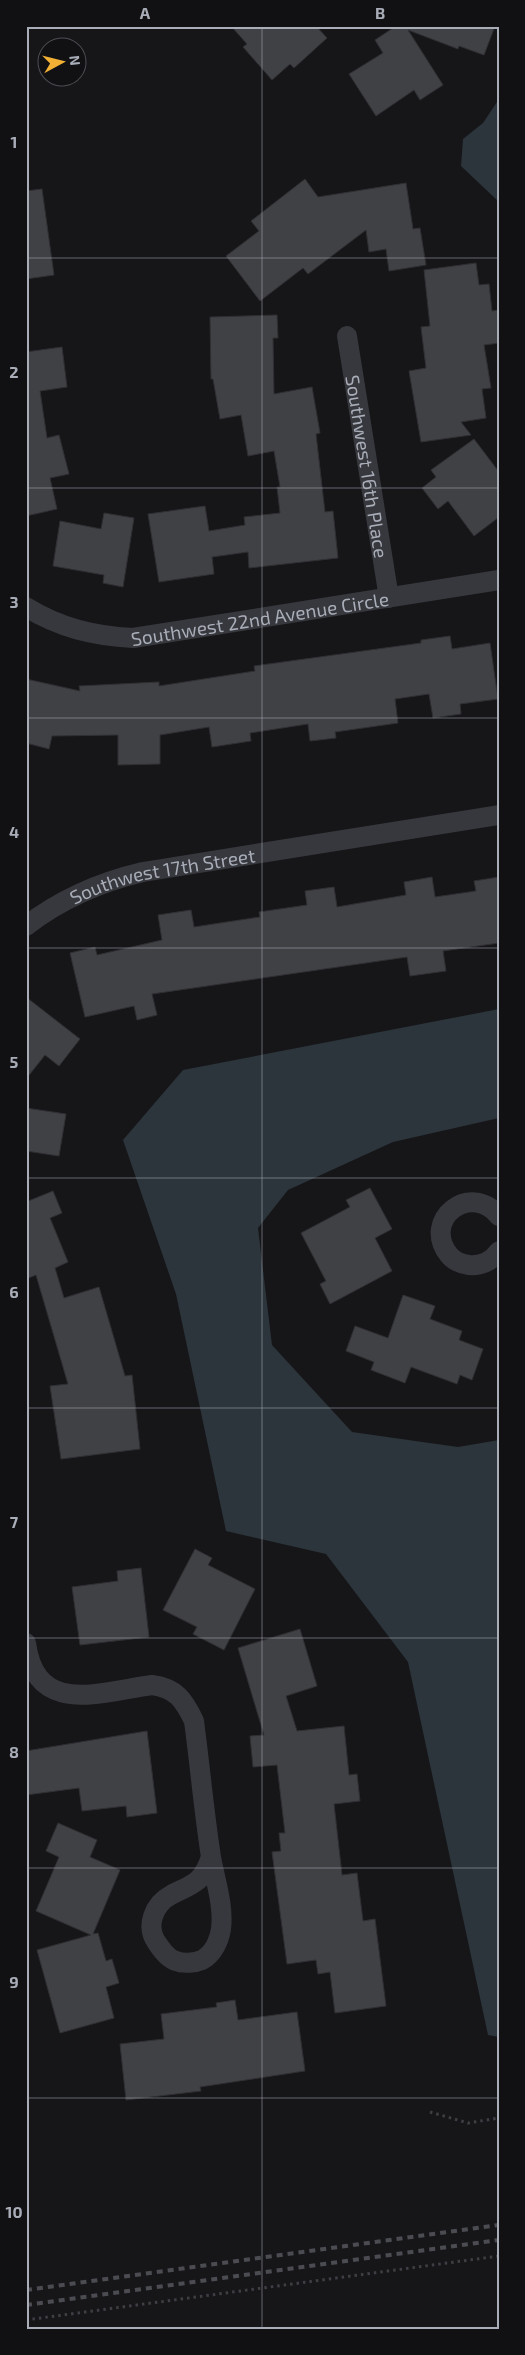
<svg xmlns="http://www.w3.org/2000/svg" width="525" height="2355" font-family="'Exo 2',sans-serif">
	<rect width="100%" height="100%" fill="#161618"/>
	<!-- water -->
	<path fill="#2c353c" d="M 499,99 L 499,202 L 461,166 L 463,139 L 483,123 Z
		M 499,1009 L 499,1118 L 393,1142 L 288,1190 L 258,1228 L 272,1345 L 352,1432 L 458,1447 L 499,1440 L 499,2037 L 488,2035 L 408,1662 L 326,1554 L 226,1531 L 176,1294 L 123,1140 L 183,1070 Z"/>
	<!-- building -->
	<path fill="#404145" stroke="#303034" d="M 231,26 L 316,26 L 327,38 L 294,68 L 290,64 L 272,80 L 243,47 L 247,44 Z
		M 396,26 L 495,26 L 484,55 L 459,46 L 458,49 L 408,30 L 443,85 L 420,100 L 414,90 L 376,116 L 349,74 L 383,53 L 375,40 Z
		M 305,179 L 318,197 L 406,183 L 413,229 L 420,228 L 426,265 L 389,271 L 386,249 L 369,252 L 366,230 L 308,274 L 303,268 L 260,301 L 226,256 L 259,231 L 251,221 Z
		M 42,189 L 54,275 L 26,279 L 26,191 Z
		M 476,263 L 479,285 L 489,284 L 492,311 L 499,310 L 499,343 L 484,345 L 491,388 L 482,389 L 486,418 L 461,422 L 471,435 L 421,442 L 409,371 L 426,368 L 421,327 L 430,326 L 424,270 Z
		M 277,315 L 278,338 L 273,338 L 274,394 L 312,387 L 320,433 L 316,434 L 325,512 L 333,511 L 338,558 L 249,568 L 248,552 L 212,557 L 214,574 L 159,582 L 148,514 L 205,506 L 209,531 L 245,525 L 244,517 L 280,513 L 277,487 L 280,487 L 274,451 L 248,456 L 241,415 L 220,419 L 213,379 L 211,379 L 210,317 Z
		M 62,347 L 67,387 L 40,391 L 47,438 L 59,435 L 69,474 L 50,478 L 57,509 L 26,516 L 26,352 Z
		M 474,439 L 499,472 L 499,517 L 474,536 L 448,501 L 438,509 L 422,488 L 436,477 L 431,470 Z
		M 104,513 L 134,518 L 123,587 L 103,583 L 104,575 L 53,566 L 60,521 L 101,529 Z
		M 450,636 L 452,649 L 490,643 L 498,699 L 460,704 L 461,714 L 433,718 L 429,694 L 395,699 L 398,723 L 335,732 L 336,738 L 310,741 L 308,724 L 250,733 L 251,741 L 212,747 L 209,727 L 160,735 L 160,764 L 118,765 L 118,735 L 52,736 L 49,749 L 26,743 L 26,679 L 80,691 L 79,686 L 159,682 L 159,686 L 255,671 L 254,666 L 421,643 L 421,640 Z
		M 432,877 L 435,897 L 476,891 L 474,881 L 499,877 L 499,943 L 443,951 L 446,971 L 410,976 L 407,957 L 152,994 L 157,1015 L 137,1020 L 134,1006 L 85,1017 L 70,953 L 95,947 L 97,955 L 162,940 L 158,915 L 191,910 L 194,927 L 260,917 L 259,912 L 307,905 L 305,891 L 334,887 L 337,907 L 406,895 L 404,882 Z
		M 26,997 L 80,1039 L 59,1066 L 45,1055 L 26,1079 Z
		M 26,1108 L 66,1114 L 59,1156 L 26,1151 Z
		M 370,1188 L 392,1229 L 375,1238 L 392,1271 L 330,1304 L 320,1284 L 326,1281 L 301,1233 L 350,1207 L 346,1200 Z
		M 53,1191 L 62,1213 L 50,1218 L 68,1262 L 55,1268 L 64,1298 L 99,1287 L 125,1376 L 132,1375 L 140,1449 L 61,1459 L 50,1386 L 68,1384 L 36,1275 L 26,1279 L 26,1202 Z
		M 403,1295 L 435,1306 L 430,1319 L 462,1331 L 459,1340 L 483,1349 L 472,1380 L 460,1375 L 457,1384 L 411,1367 L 405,1383 L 371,1370 L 374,1362 L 346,1351 L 355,1326 L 388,1338 Z
		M 195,1549 L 212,1558 L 208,1565 L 255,1589 L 224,1650 L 193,1634 L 197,1627 L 163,1610 Z
		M 141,1568 L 149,1637 L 80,1645 L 72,1587 L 118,1581 L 117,1571 Z
		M 300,1629 L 317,1686 L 286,1696 L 297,1731 L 344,1726 L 349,1775 L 357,1774 L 360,1801 L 334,1804 L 342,1875 L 357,1873 L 363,1921 L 375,1919 L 386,2006 L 335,2013 L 330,1972 L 318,1974 L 316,1960 L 287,1964 L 272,1852 L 281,1851 L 279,1833 L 285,1833 L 277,1765 L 253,1767 L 250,1736 L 264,1735 L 238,1648 Z
		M 147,1731 L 157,1813 L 127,1817 L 126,1806 L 82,1811 L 79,1788 L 26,1795 L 26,1751 Z
		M 58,1823 L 97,1840 L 90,1857 L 120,1870 L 93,1934 L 98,1933 L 106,1961 L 112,1959 L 119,1983 L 106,1987 L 114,2018 L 60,2033 L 37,1950 L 91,1935 L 36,1911 L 59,1857 L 46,1851 Z
		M 235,2000 L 238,2020 L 297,2012 L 305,2071 L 200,2087 L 201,2091 L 126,2100 L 120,2044 L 164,2039 L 161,2014 L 217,2007 L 216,2003 Z"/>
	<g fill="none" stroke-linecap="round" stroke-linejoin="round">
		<!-- path -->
		<path stroke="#3d3f44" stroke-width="3" stroke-dasharray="2.5 4" stroke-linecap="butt" d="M 430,2112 L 468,2123 L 499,2118
			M 26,2320 L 499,2256"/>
		<!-- street -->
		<g stroke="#37383d" stroke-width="20">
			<path id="s1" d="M 347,336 L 389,598"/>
			<path id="s2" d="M 26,607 C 60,628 94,636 133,638 L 499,580"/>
			<path id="s3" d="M 26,926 C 61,899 100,882 143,872 L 499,815"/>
			<path d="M 499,1216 C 470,1181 421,1220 449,1255 C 454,1261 461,1264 469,1265 C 481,1266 492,1261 499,1251"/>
			<path d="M 26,1643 C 36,1717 99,1692 152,1685 C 176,1688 184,1700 194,1721 C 200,1766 204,1812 211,1857 C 215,1880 224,1905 221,1929 C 219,1941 213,1954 202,1960 C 195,1963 183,1964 176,1961 C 168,1959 161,1949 157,1943 C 145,1926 154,1904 171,1895 C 180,1890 190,1887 198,1880 C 205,1874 208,1866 211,1857"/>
		</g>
		<!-- rail -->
		<path stroke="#4a4c52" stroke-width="4" stroke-dasharray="6 5" stroke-linecap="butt" d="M 26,2290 L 499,2225
			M 26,2305 L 499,2240"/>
	</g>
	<!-- grid -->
	<path fill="none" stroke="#a8adb8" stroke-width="1" stroke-opacity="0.55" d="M 262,26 L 262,2329M 26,258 L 499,258M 26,488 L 499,488M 26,718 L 499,718M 26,948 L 499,948M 26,1178 L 499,1178M 26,1408 L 499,1408M 26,1638 L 499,1638M 26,1868 L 499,1868M 26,2098 L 499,2098"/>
	<g text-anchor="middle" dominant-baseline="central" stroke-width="4" stroke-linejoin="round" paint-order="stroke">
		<!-- street labels -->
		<g font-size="19" fill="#a8adb8" stroke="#111113">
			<text stroke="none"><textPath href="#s1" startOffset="132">Southwest 16th Place</textPath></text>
			<text stroke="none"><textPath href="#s2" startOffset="241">Southwest 22nd Avenue Circle</textPath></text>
			<text stroke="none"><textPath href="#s3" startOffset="148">Southwest 17th Street</textPath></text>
		</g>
	</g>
	<!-- border -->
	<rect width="525" height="2355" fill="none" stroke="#111113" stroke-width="55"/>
	<!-- north arrow -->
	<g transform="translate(62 62) rotate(83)"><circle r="24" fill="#111113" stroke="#4d4f55"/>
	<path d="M0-4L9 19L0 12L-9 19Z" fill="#f2b134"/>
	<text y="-8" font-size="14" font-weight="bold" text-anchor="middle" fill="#a8adb8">N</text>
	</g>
	<rect x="28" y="28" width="470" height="2300" fill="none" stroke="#a8adb8" stroke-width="2"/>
	<g font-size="16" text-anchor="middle" font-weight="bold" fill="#a8adb8">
		<text x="145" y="19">A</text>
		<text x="380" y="19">B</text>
		<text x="14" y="148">1</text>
		<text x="14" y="378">2</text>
		<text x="14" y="608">3</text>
		<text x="14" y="838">4</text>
		<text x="14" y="1068">5</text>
		<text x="14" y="1298">6</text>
		<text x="14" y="1528">7</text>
		<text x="14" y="1758">8</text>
		<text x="14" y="1988">9</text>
		<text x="14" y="2218">10</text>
	</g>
</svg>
